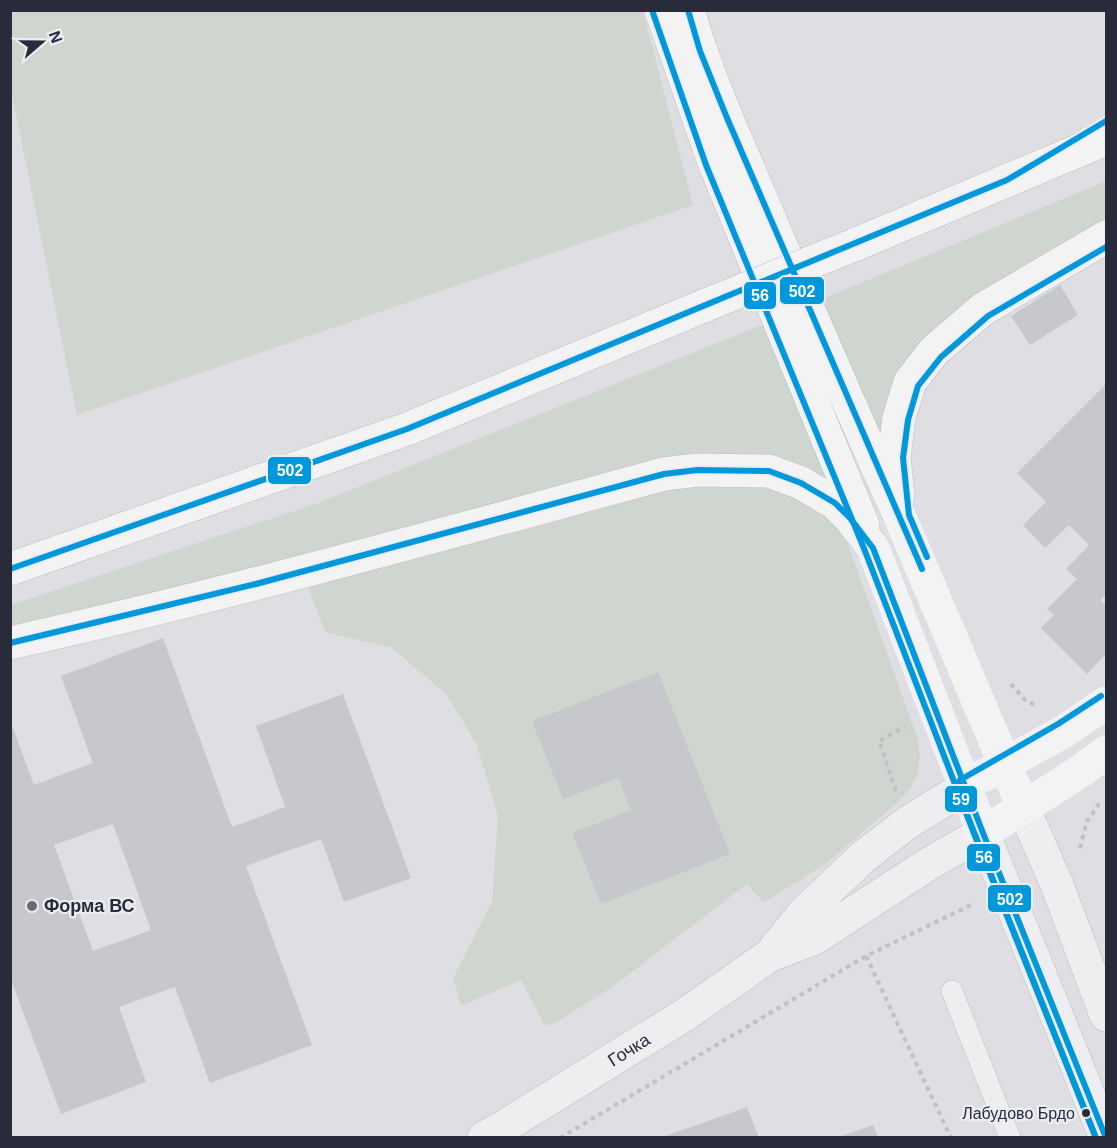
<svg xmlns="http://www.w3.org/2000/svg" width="1117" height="1148" font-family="Arial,sans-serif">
	<rect width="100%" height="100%" fill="#dfdfe3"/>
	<!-- green -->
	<path fill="#ced6cf" d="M 10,11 L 643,11 L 693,205 L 77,415 L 11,90 Z
		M 1106,181 L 1106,222 L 982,296 L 884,458 L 813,303 Z
		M 777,319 L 844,499 L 760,463 L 11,629 L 11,605 L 318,503 Z
		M 724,478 L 789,491 L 841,525 L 917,737 L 920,757 L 917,776 L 909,790 L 898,802 L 828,862 L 764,903 L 747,884 L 612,987 L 559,1021 L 545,1026 L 521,980 L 461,1006 L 453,978 L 492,902 L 498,816 L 477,745 L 447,695 L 392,648 L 325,632 L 306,582 L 537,516 Z"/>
	<!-- building -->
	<path fill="#c7c8cb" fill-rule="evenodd" d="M 1060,285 L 1078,315 L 1030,345 L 1011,316 Z
		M 1106,384 L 1106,594 L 1100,600 L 1106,606 L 1106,654 L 1087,674 L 1041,628 L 1054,615 L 1047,609 L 1077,579 L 1066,569 L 1089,545 L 1069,525 L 1045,548 L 1023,525 L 1046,502 L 1017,473 Z
		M 163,638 L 232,827 L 285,807 L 256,726 L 343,694 L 411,878 L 344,902 L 321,839 L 246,866 L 312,1045 L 210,1083 L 175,987 L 119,1007 L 146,1082 L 61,1114 L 10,977 L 10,720 L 34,785 L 93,763 L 61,676 ZM 113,824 L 151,930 L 93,951 L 54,845 Z
		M 658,672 L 730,854 L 601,904 L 572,833 L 631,810 L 618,778 L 563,799 L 532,721 Z
		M 747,1107 L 759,1138 L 663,1138 L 663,1137 Z
		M 873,1125 L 878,1138 L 839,1138 L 839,1137 Z"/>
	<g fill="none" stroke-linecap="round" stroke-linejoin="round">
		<!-- service casing -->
		<g stroke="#bdbdc1" stroke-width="22">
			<path id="service" d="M 952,991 L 1010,1138"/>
		</g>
		<!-- tertiary casing -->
		<g stroke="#bdbdc1" stroke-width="34">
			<path id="tertiary" d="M 1023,807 L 1057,885 L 1106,1015
				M 770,955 L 803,914 L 863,857 L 907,823 L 965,787
				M 484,1138 L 505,1126 L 686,1014 L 770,955 L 815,938 L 930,863 L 983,833 L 1106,1138"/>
		</g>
		<!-- primary casing -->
		<g stroke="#bcbcc0" stroke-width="34">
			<path id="primary" d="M 661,10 L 714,162 L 863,525
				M 688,10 C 709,83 742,152 771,222 C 813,320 855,419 900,517
				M 854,245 L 1106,139
				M 898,495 L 894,458 L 899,418 L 910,382 L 934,351 L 983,309 L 1106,237
				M 10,569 L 407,429 L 706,305
				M 10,643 C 230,594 447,533 664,474 L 697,470 L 769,471 L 801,483 L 835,503 L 850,518 L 873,548"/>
		</g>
		<!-- path -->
		<path stroke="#c0c0c5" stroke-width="4" stroke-dasharray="4.5 4.5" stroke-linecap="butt" d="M 1011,684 L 1025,700 L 1037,706
			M 896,791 L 879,741 L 905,727
			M 1080,848 L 1087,821 L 1098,806 L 1096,801
			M 866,956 L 951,1138
			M 560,1138 L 866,956 L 973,904"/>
		<!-- service -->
		<use href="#service" stroke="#eeeef0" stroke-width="21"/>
		<!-- tertiary -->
		<use href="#tertiary" stroke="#eeeef0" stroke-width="33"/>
		<!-- secondary -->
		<path stroke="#f3f3f4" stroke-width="33" d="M 900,517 L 1023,807
			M 873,548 L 983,833 L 1081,771 L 1106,752
			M 985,775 L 1063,732 L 1106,703"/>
		<!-- primary -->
		<use href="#primary" stroke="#f3f3f4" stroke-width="33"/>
		<!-- primary-bridge casing -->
		<g stroke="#bcbcc0" stroke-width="34" stroke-linecap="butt">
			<path id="primary-bridge" d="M 706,305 L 854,245"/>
		</g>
		<!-- primary-bridge -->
		<use href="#primary-bridge" stroke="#f3f3f4" stroke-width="33"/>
		<!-- bus-1 casing -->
		<g stroke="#ecedf3" stroke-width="10">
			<path id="bus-1" d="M 688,10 L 700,51 L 727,118 L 922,569
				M 10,569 L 407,429 L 1007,180 L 1106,121
				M 10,643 L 256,584 L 664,474 L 697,470 L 769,471 L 801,483 L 835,503 L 850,518 L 873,548 L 983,833 L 1106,1138"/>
		</g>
		<!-- bus-2 casing -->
		<g stroke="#ecedf3" stroke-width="10">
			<path id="bus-2" d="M 653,13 L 706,165 L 865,551 L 975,836 L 1096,1138
				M 927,557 L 909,515 L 903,458 L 908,420 L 918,386 L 941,357 L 988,316 L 1106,247"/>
		</g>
		<!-- bus-3 casing -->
		<g stroke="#ecedf3" stroke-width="10">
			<path id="bus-3" d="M 1096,1138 L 956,787 L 960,780 L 1058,724 L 1101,696"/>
		</g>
		<!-- bus-1 -->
		<use href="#bus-1" stroke="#0098da" stroke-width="6"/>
		<!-- bus-2 -->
		<use href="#bus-2" stroke="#0098da" stroke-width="6"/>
		<!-- bus-3 -->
		<use href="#bus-3" stroke="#0098da" stroke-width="6"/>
	</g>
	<!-- markers -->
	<circle fill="#686a74" stroke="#ecedf3" stroke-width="2" cx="32" cy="906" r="6"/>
	<circle fill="#282b39" stroke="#ecedf3" stroke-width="2" cx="1086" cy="1113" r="5"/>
	<g text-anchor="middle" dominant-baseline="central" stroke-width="4.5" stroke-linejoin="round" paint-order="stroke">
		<!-- bus labels -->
		<g font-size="16" fill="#282b39" stroke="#ecedf3" text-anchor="end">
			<text x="1075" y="1113">Лабудово Брдо</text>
		</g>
		<!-- poi labels -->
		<g font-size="18" font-weight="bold" fill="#282b39" stroke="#ecedf3" text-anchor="start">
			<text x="44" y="906">Форма ВС</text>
		</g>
		<!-- street labels -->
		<g font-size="18" fill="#282b39" stroke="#ecedf3">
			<text transform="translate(629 1050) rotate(-32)">Гочка</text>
		</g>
	</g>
	<g stroke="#ecedf3" stroke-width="2">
		<rect x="779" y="276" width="46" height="29" rx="6" fill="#0098da"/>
		<rect x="743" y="281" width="34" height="29" rx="6" fill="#0098da"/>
		<rect x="267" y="456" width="45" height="29" rx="6" fill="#0098da"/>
		<rect x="944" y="785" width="34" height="28" rx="6" fill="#0098da"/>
		<rect x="966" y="843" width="35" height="29" rx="6" fill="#0098da"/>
		<rect x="987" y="884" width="45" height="29" rx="6" fill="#0098da"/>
	</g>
	<g font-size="16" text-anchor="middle" font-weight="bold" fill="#fff">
		<text x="802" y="297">502</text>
		<text x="760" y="301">56</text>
		<text x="290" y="476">502</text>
		<text x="961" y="805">59</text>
		<text x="984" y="863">56</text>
		<text x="1010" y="905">502</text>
	</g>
	<!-- border -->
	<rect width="1117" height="1148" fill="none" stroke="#282b39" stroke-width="24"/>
	<!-- north arrow -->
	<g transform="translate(42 42) rotate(70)" stroke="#ecedf3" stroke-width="4.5" paint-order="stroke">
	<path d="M0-4.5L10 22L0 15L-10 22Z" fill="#282b39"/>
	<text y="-9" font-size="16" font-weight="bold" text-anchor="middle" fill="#282b39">N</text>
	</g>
</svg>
